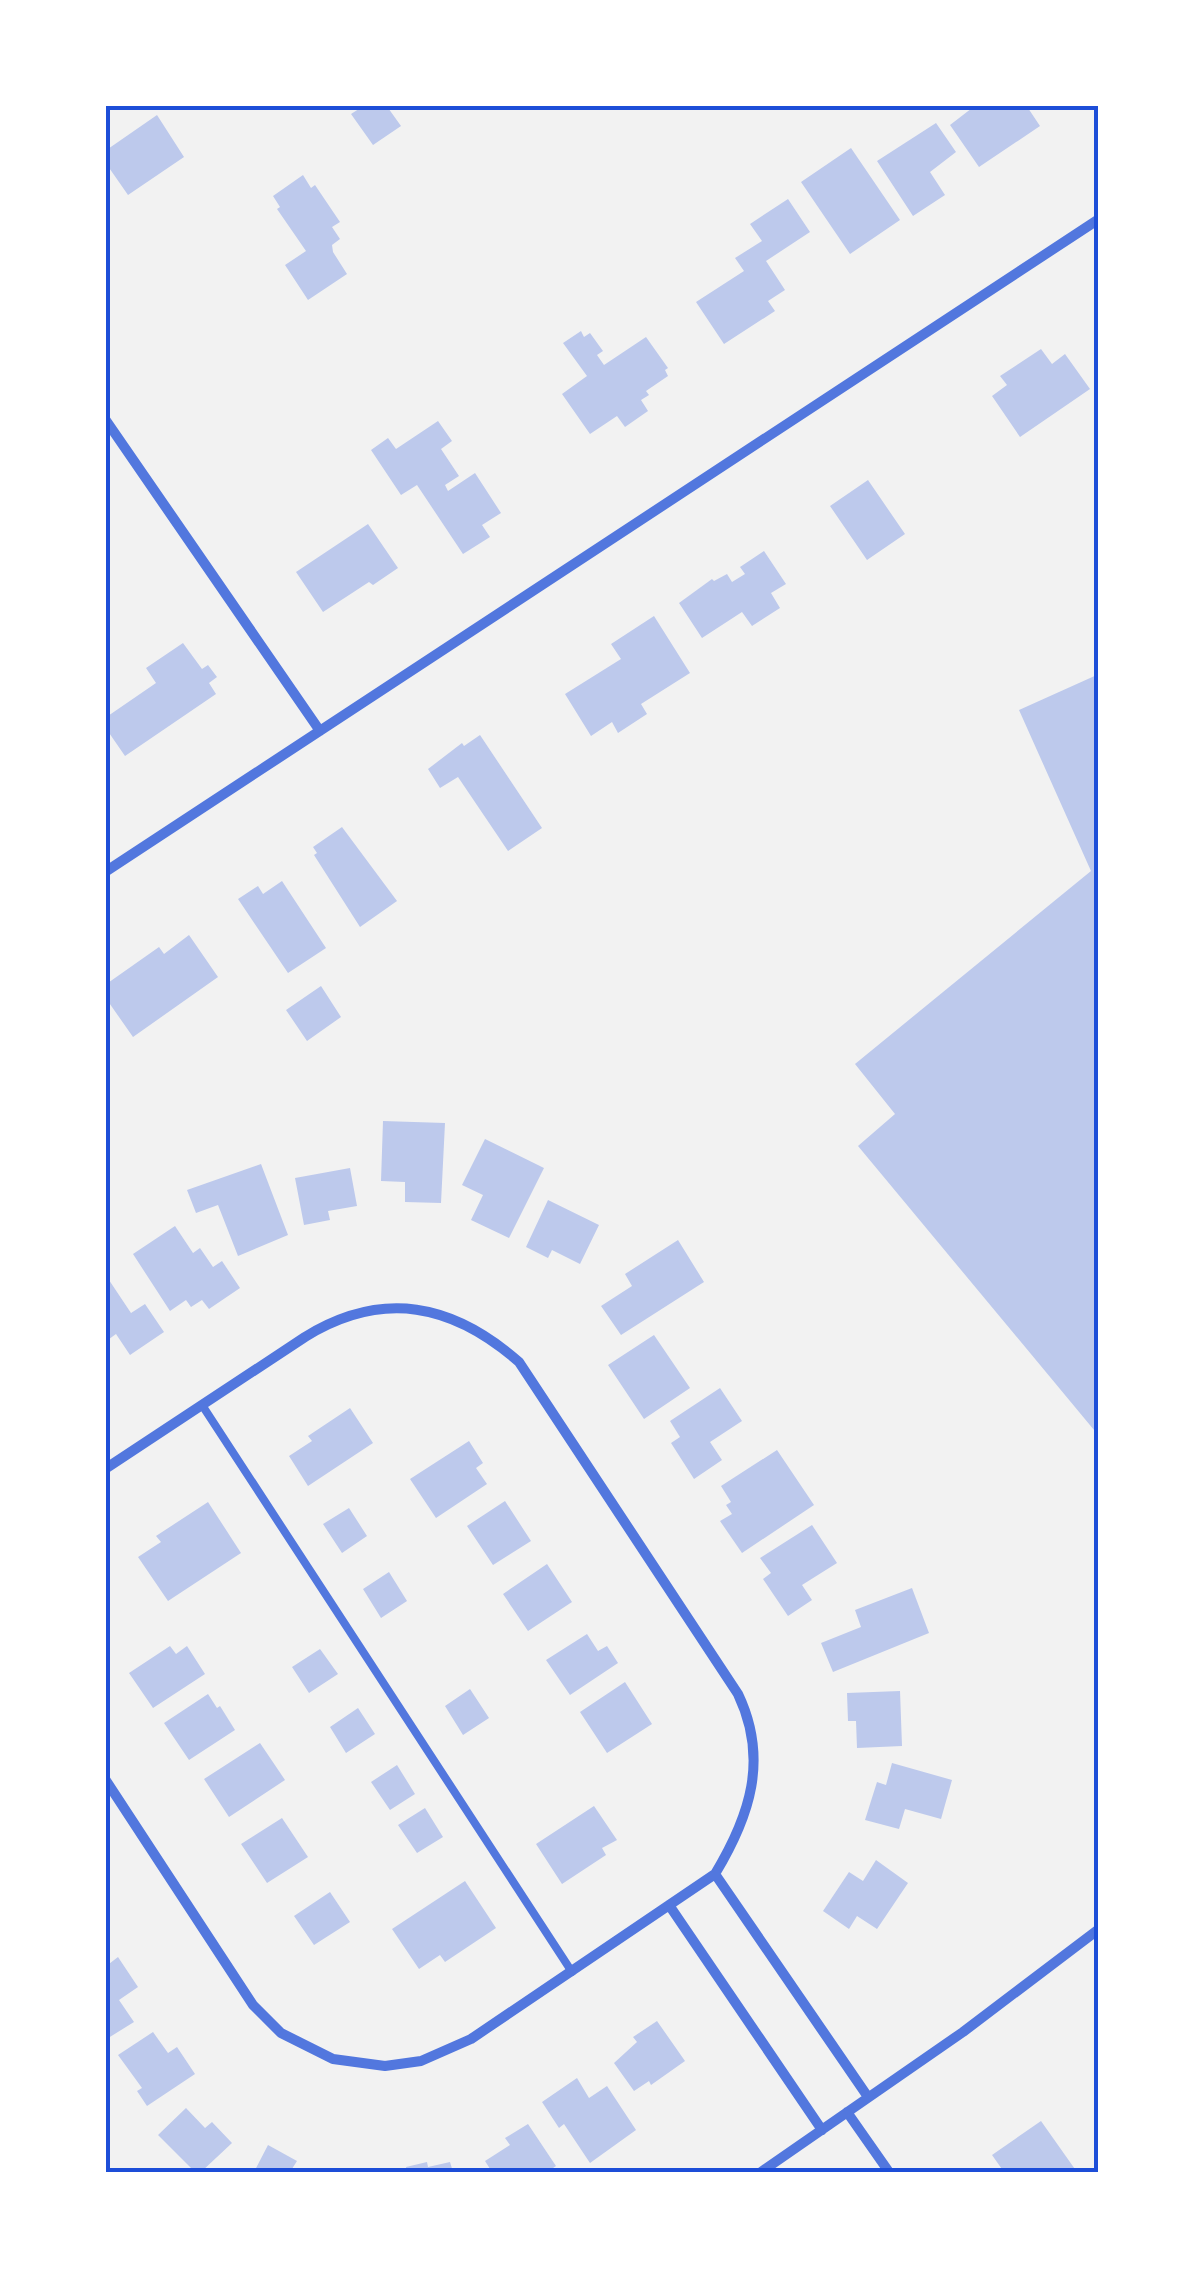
<svg xmlns="http://www.w3.org/2000/svg" width="1204" height="2277" font-family="'Asap Condensed',sans-serif">
	<rect width="100%" height="100%" fill="#f2f2f2"/>
	<!-- building -->
	<path fill="#bdc9ec" d="M 365,105 L 386,105 L 401,126 L 373,145 L 351,114 Z
		M 976,105 L 1026,105 L 1040,126 L 979,167 L 950,125 Z
		M 157,115 L 184,157 L 128,195 L 105,162 L 105,151 Z
		M 936,123 L 956,152 L 930,172 L 945,195 L 913,216 L 877,161 Z
		M 851,148 L 900,220 L 850,254 L 801,182 Z
		M 303,175 L 311,188 L 315,185 L 340,222 L 332,227 L 340,239 L 332,245 L 333,252 L 347,274 L 308,300 L 285,265 L 306,251 L 277,209 L 280,207 L 273,196 Z
		M 788,199 L 810,232 L 766,261 L 785,290 L 768,301 L 775,311 L 724,344 L 696,302 L 744,271 L 735,258 L 762,241 L 750,224 Z
		M 581,331 L 584,337 L 590,333 L 603,351 L 597,355 L 604,365 L 646,337 L 668,368 L 665,370 L 668,376 L 646,391 L 649,395 L 641,400 L 648,411 L 625,427 L 617,416 L 590,434 L 562,394 L 587,376 L 563,343 Z
		M 1041,349 L 1052,364 L 1065,354 L 1090,389 L 1020,437 L 992,396 L 1007,385 L 1000,376 Z
		M 438,421 L 452,441 L 441,449 L 459,476 L 445,485 L 448,491 L 475,473 L 501,513 L 482,525 L 490,537 L 463,554 L 417,485 L 401,495 L 371,450 L 388,438 L 396,449 Z
		M 868,480 L 905,534 L 867,560 L 830,506 Z
		M 368,524 L 398,568 L 373,585 L 369,582 L 323,612 L 296,572 Z
		M 764,551 L 786,584 L 771,593 L 780,608 L 752,626 L 742,612 L 702,638 L 679,603 L 712,579 L 714,581 L 727,574 L 732,582 L 745,574 L 740,567 Z
		M 654,616 L 690,673 L 641,704 L 647,714 L 618,733 L 612,722 L 591,736 L 565,694 L 621,659 L 611,644 Z
		M 183,643 L 202,669 L 208,665 L 217,677 L 209,683 L 216,694 L 125,756 L 105,727 L 105,718 L 156,683 L 146,668 Z
		M 1099,674 L 1099,1436 L 858,1146 L 895,1114 L 855,1064 L 1091,871 L 1019,710 Z
		M 480,735 L 542,828 L 508,851 L 458,777 L 440,788 L 428,769 L 462,743 L 464,746 Z
		M 342,827 L 397,901 L 360,927 L 314,855 L 317,853 L 313,847 Z
		M 282,881 L 326,948 L 288,973 L 238,899 L 258,886 L 263,894 Z
		M 189,935 L 218,977 L 133,1037 L 105,997 L 105,985 L 159,947 L 164,954 Z
		M 321,986 L 341,1017 L 307,1041 L 286,1010 Z
		M 383,1121 L 445,1123 L 441,1203 L 405,1202 L 405,1182 L 381,1181 Z
		M 485,1139 L 544,1168 L 509,1238 L 471,1220 L 483,1195 L 462,1185 Z
		M 261,1164 L 288,1235 L 238,1256 L 218,1205 L 196,1213 L 187,1190 Z
		M 350,1168 L 357,1206 L 328,1211 L 330,1220 L 304,1225 L 295,1178 Z
		M 548,1200 L 599,1225 L 580,1264 L 552,1250 L 548,1258 L 526,1247 Z
		M 175,1226 L 193,1253 L 200,1248 L 213,1267 L 222,1261 L 240,1288 L 209,1309 L 202,1300 L 191,1307 L 186,1300 L 170,1311 L 133,1254 Z
		M 678,1240 L 704,1282 L 621,1335 L 601,1306 L 632,1286 L 625,1274 Z
		M 105,1274 L 131,1313 L 145,1304 L 164,1332 L 130,1355 L 116,1334 L 105,1342 Z
		M 654,1335 L 690,1388 L 644,1419 L 608,1365 Z
		M 720,1388 L 742,1421 L 710,1442 L 722,1460 L 694,1479 L 671,1443 L 680,1437 L 670,1421 Z
		M 350,1408 L 373,1443 L 308,1486 L 289,1456 L 312,1441 L 308,1436 Z
		M 469,1441 L 483,1463 L 476,1468 L 487,1484 L 436,1518 L 410,1479 Z
		M 777,1450 L 814,1505 L 742,1553 L 720,1521 L 732,1514 L 726,1505 L 731,1502 L 721,1486 Z
		M 505,1501 L 531,1541 L 493,1565 L 467,1526 Z
		M 208,1502 L 241,1553 L 168,1601 L 138,1557 L 161,1542 L 156,1536 Z
		M 349,1508 L 367,1536 L 342,1553 L 323,1524 Z
		M 812,1525 L 837,1563 L 802,1585 L 812,1600 L 788,1616 L 763,1579 L 771,1573 L 760,1558 Z
		M 547,1564 L 572,1602 L 528,1631 L 503,1594 Z
		M 389,1572 L 407,1601 L 381,1618 L 363,1589 Z
		M 912,1588 L 929,1633 L 833,1672 L 821,1643 L 861,1627 L 855,1610 Z
		M 587,1634 L 598,1651 L 607,1646 L 618,1663 L 570,1695 L 546,1660 Z
		M 170,1646 L 176,1654 L 187,1646 L 205,1674 L 153,1708 L 129,1673 Z
		M 320,1649 L 338,1674 L 309,1693 L 292,1667 Z
		M 625,1682 L 652,1724 L 607,1753 L 580,1712 Z
		M 470,1689 L 489,1718 L 463,1735 L 445,1706 Z
		M 900,1691 L 902,1746 L 857,1748 L 856,1721 L 848,1721 L 847,1693 Z
		M 208,1694 L 217,1708 L 220,1706 L 235,1730 L 189,1760 L 164,1723 Z
		M 358,1708 L 375,1734 L 346,1753 L 330,1727 Z
		M 260,1743 L 285,1780 L 229,1817 L 204,1779 Z
		M 892,1763 L 952,1780 L 941,1819 L 905,1809 L 899,1829 L 865,1820 L 877,1782 L 886,1785 Z
		M 397,1765 L 415,1794 L 390,1810 L 371,1782 Z
		M 594,1806 L 617,1840 L 602,1848 L 606,1855 L 562,1884 L 536,1844 Z
		M 425,1808 L 443,1837 L 417,1853 L 398,1825 Z
		M 282,1818 L 308,1857 L 267,1883 L 241,1844 Z
		M 876,1860 L 908,1883 L 877,1929 L 857,1916 L 849,1929 L 823,1911 L 849,1872 L 863,1881 Z
		M 465,1881 L 496,1928 L 445,1962 L 440,1955 L 419,1969 L 392,1929 Z
		M 330,1892 L 350,1922 L 314,1945 L 294,1916 Z
		M 118,1957 L 138,1987 L 119,2000 L 134,2022 L 105,2040 L 105,1967 Z
		M 657,2021 L 685,2061 L 651,2085 L 649,2081 L 634,2091 L 614,2063 L 637,2042 L 633,2037 Z
		M 153,2032 L 168,2053 L 177,2047 L 195,2074 L 147,2106 L 137,2091 L 142,2088 L 118,2055 Z
		M 577,2078 L 589,2098 L 607,2086 L 636,2130 L 590,2163 L 564,2124 L 559,2128 L 542,2102 Z
		M 186,2108 L 205,2128 L 212,2122 L 232,2143 L 201,2172 L 195,2172 L 158,2135 Z
		M 1041,2121 L 1077,2172 L 1004,2172 L 992,2155 Z
		M 528,2124 L 556,2166 L 547,2172 L 492,2172 L 485,2161 L 510,2145 L 505,2138 Z
		M 268,2145 L 297,2161 L 290,2172 L 254,2172 Z
		M 427,2162 L 428,2167 L 450,2162 L 453,2172 L 407,2172 L 406,2167 Z"/>
	<g fill="none" stroke-linecap="round" stroke-linejoin="round">
		<!-- service -->
		<path stroke="#5277de" stroke-width="8" d="M 202,1405 L 572,1972"/>
		<!-- minor -->
		<path stroke="#5277de" stroke-width="10" d="M 105,419 L 320,731
			M 105,872 L 1099,219
			M 105,1469 L 305,1337 C 383,1289 453,1304 519,1362 L 738,1694 C 769,1759 750,1816 715,1874 L 471,2039 L 421,2061 L 385,2066 L 333,2059 L 281,2033 L 253,2005 L 105,1779
			M 715,1874 L 868,2097
			M 669,1905 L 822,2130
			M 847,2112 L 889,2172
			M 761,2172 L 963,2032 L 1099,1929"/>
	</g>
	<!-- border -->
	<rect width="1204" height="2277" fill="none" stroke="#ffffff" stroke-width="215"/>
	<rect x="108" y="108" width="988" height="2062" fill="none" stroke="#1d4ed8" stroke-width="4"/>
</svg>
